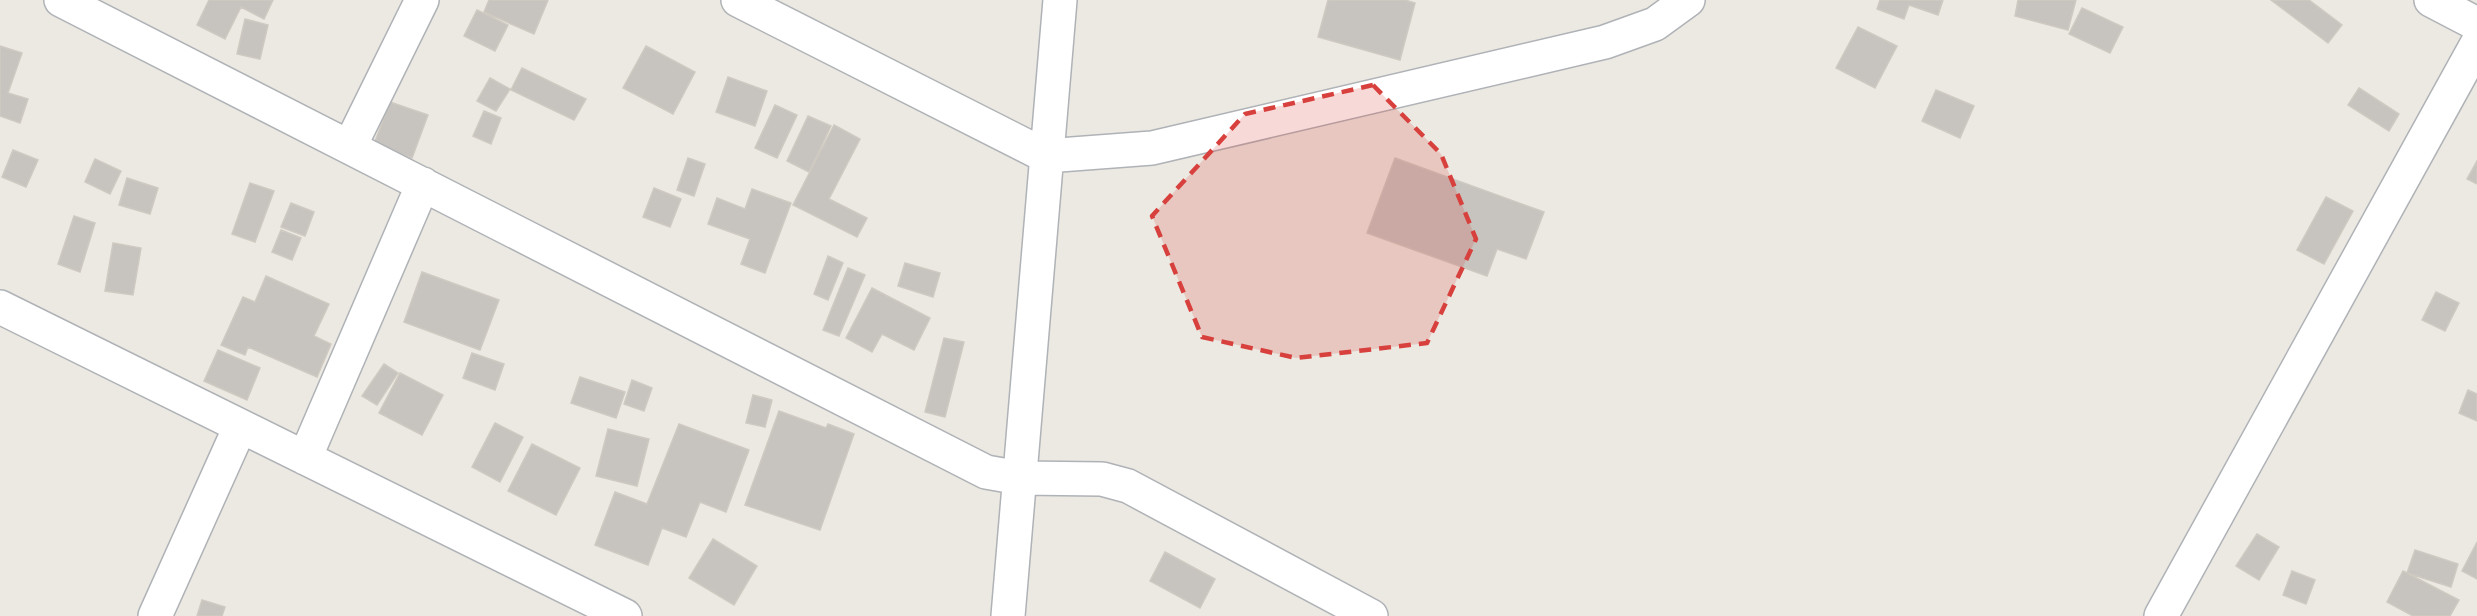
<svg xmlns="http://www.w3.org/2000/svg" width="2477" height="616" font-family="Roboto,sans-serif">
	<rect width="100%" height="100%" fill="#ebe9e2"/>
	<!-- building -->
	<path fill="#c7c3be" stroke="#cfcac1" stroke-width="1.5" d="M 209,0 L 273,0 L 264,19 L 241,7 L 225,39 L 197,25 Z
		M 489,0 L 548,0 L 534,34 L 484,12 Z
		M 1328,0 L 1405,0 L 1415,3 L 1400,60 L 1318,37 Z
		M 1880,0 L 1943,0 L 1938,15 L 1909,5 L 1904,19 L 1877,9 Z
		M 2018,0 L 2076,0 L 2068,30 L 2015,16 Z
		M 2271,0 L 2309,0 L 2342,25 L 2328,43 Z
		M 2082,8 L 2123,27 L 2110,53 L 2069,34 Z
		M 477,10 L 508,25 L 495,51 L 464,36 Z
		M 245,19 L 268,25 L 260,59 L 237,54 Z
		M 1858,27 L 1897,46 L 1875,88 L 1836,68 Z
		M 0,46 L 22,53 L 8,93 L 28,99 L 20,123 L 0,116 Z
		M 646,46 L 695,72 L 673,114 L 623,88 Z
		M 522,68 L 586,99 L 574,120 L 511,90 Z
		M 728,77 L 767,91 L 755,126 L 716,112 Z
		M 490,78 L 510,89 L 496,111 L 477,101 Z
		M 2359,88 L 2399,114 L 2389,131 L 2348,105 Z
		M 1936,90 L 1974,106 L 1960,138 L 1922,121 Z
		M 390,102 L 428,115 L 412,158 L 374,144 Z
		M 775,105 L 797,115 L 777,158 L 755,148 Z
		M 484,111 L 501,118 L 491,144 L 473,136 Z
		M 808,116 L 831,126 L 809,172 L 787,161 Z
		M 834,125 L 860,139 L 829,199 L 867,218 L 857,237 L 793,205 Z
		M 13,150 L 38,160 L 26,187 L 2,177 Z
		M 688,158 L 705,164 L 694,196 L 677,190 Z
		M 1395,158 L 1544,212 L 1526,259 L 1497,249 L 1487,276 L 1367,233 Z
		M 95,159 L 121,171 L 110,194 L 85,182 Z
		M 2477,161 L 2477,184 L 2467,179 Z
		M 127,178 L 158,188 L 150,214 L 119,205 Z
		M 250,183 L 274,191 L 255,242 L 232,234 Z
		M 654,188 L 681,199 L 670,227 L 643,217 Z
		M 752,189 L 791,203 L 765,273 L 741,264 L 750,239 L 708,224 L 717,198 L 745,209 Z
		M 2326,197 L 2353,211 L 2324,264 L 2297,250 Z
		M 291,203 L 314,212 L 305,236 L 281,227 Z
		M 74,216 L 95,223 L 80,272 L 58,264 Z
		M 281,230 L 301,238 L 292,260 L 272,252 Z
		M 113,243 L 141,248 L 133,295 L 105,291 Z
		M 828,256 L 843,263 L 828,300 L 814,294 Z
		M 905,263 L 940,273 L 933,297 L 898,286 Z
		M 848,268 L 865,275 L 839,336 L 823,330 Z
		M 422,272 L 499,300 L 480,350 L 404,322 Z
		M 266,276 L 329,304 L 314,336 L 331,344 L 317,377 L 248,347 L 245,355 L 221,345 L 243,297 L 255,302 Z
		M 872,288 L 930,318 L 914,350 L 882,334 L 872,352 L 846,338 Z
		M 2436,292 L 2459,303 L 2445,331 L 2422,320 Z
		M 944,338 L 964,342 L 945,417 L 925,412 Z
		M 218,350 L 260,368 L 247,400 L 204,381 Z
		M 472,353 L 504,364 L 495,390 L 463,378 Z
		M 384,364 L 398,373 L 377,405 L 362,396 Z
		M 400,373 L 443,395 L 422,435 L 379,413 Z
		M 580,377 L 625,392 L 616,418 L 571,403 Z
		M 632,380 L 652,388 L 644,411 L 624,404 Z
		M 2468,390 L 2477,394 L 2477,421 L 2459,413 Z
		M 753,395 L 772,400 L 765,427 L 746,423 Z
		M 779,411 L 826,428 L 828,424 L 854,434 L 820,530 L 745,505 Z
		M 495,423 L 523,437 L 500,482 L 472,467 Z
		M 679,424 L 749,450 L 726,512 L 700,502 L 686,537 L 662,528 L 648,565 L 595,545 L 615,492 L 647,504 Z
		M 608,429 L 649,439 L 637,486 L 596,476 Z
		M 532,444 L 580,468 L 556,515 L 508,491 Z
		M 2257,534 L 2279,547 L 2259,580 L 2236,566 Z
		M 713,539 L 757,566 L 734,605 L 689,578 Z
		M 2477,542 L 2477,579 L 2462,571 Z
		M 2415,550 L 2458,564 L 2451,587 L 2407,573 Z
		M 1165,552 L 1215,579 L 1200,608 L 1150,581 Z
		M 2292,571 L 2315,580 L 2306,604 L 2283,595 Z
		M 2403,571 L 2459,600 L 2450,616 L 2413,616 L 2387,602 Z
		M 202,600 L 225,607 L 222,616 L 197,616 Z"/>
	<g fill="none" stroke-linecap="round" stroke-linejoin="round">
		<!-- street casing -->
		<g stroke="#afb2b6" stroke-width="36">
			<path id="street" d="M 61,0 L 986,472 L 1020,478 L 1102,479 L 1128,486 L 1371,616
				M 738,0 L 1046,156 L 1152,148 L 1605,42 L 1655,24 L 1688,0
				M 2431,0 L 2477,24
				M 350,146 L 422,0
				M 0,307 L 625,616
				M 305,458 L 423,184
				M 155,616 L 240,427
				M 1008,616 L 1060,0
				M 2161,616 L 2477,44"/>
		</g>
		<!-- street -->
		<use href="#street" stroke="#fff" stroke-width="33"/>
	</g>
	<!-- marked area -->
	<path fill="#d7403c" fill-opacity="0.2" stroke="#d7403c" stroke-width="4.5" stroke-dasharray="12 8" stroke-linejoin="round" d="M 1373,85 L 1441,154 L 1476,239 L 1427,343 L 1296,358 L 1202,337 L 1152,216 L 1245,114 Z"/>
</svg>
